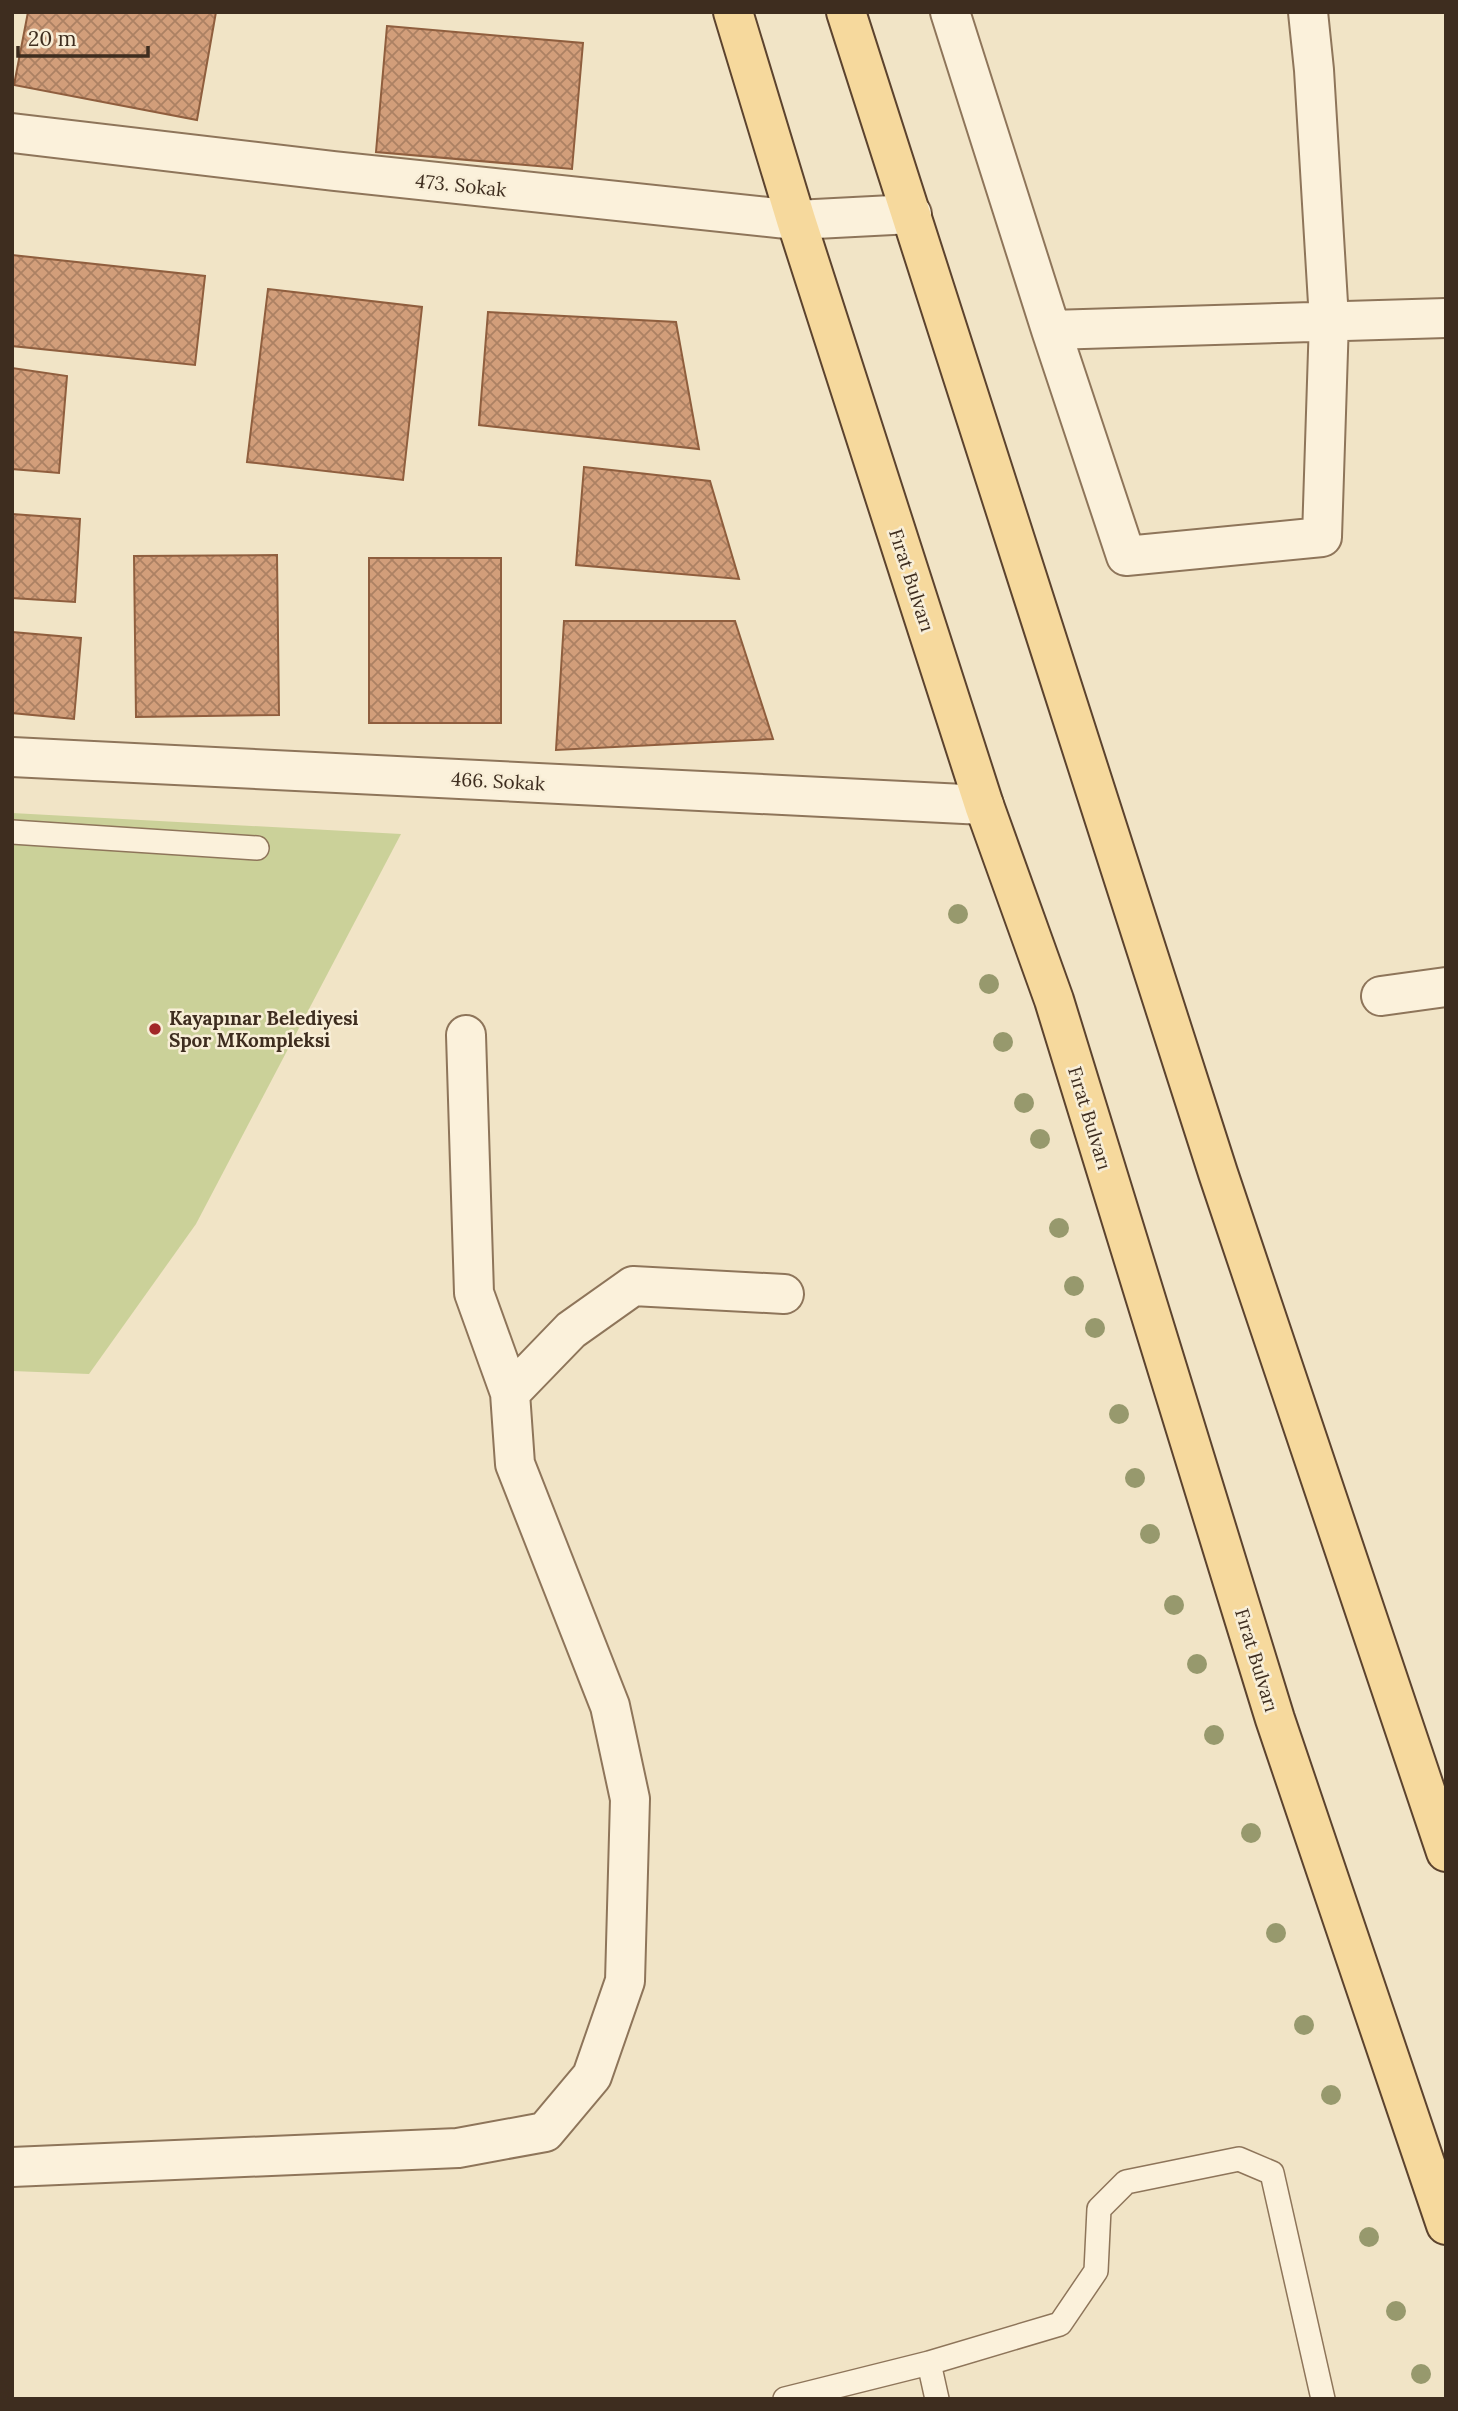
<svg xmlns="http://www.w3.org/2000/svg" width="1458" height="2411" font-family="Lora,serif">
	<defs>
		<pattern id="building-cross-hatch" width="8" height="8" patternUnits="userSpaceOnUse" patternTransform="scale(1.75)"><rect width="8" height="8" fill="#d29e7a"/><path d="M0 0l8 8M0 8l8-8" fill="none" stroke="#ac8163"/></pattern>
	</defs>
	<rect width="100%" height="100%" fill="#f1e4c6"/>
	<!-- pitch -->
	<path fill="#cbd199" d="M 12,813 L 401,834 L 196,1224 L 89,1374 L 12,1371 Z"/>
	<!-- building -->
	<path fill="url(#building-cross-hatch)" stroke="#8f5e3e" stroke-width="2" d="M 28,12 L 216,12 L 197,120 L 14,85 Z
		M 387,26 L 583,43 L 572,169 L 376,152 Z
		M 12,255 L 205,276 L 195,365 L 12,346 Z
		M 268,289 L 422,307 L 403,480 L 247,462 Z
		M 488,312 L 676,322 L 699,449 L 479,425 Z
		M 12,368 L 67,376 L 59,473 L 12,469 Z
		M 584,467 L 710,481 L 739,579 L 576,565 Z
		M 12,514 L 80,519 L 75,602 L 12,598 Z
		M 277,555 L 279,715 L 136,717 L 134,556 Z
		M 369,558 L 501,558 L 501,723 L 369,723 Z
		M 564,621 L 735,621 L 773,739 L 556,750 Z
		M 12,632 L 81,638 L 74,719 L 12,713 Z"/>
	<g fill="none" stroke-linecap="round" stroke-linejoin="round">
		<!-- lane casing -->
		<g stroke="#8e755a" stroke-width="26">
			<path id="lane" d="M 12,832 L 257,848
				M 929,2363 L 937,2399
				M 785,2399 L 929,2363 L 1060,2324 L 1096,2271 L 1099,2209 L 1126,2182 L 1239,2159 L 1272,2173 L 1323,2399"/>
		</g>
		<!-- street casing -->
		<g stroke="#8e755a" stroke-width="42">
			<path id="street" d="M 950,12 L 1051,330 L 1126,556 L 1322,537 L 1329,320 L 1314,70 L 1308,12
				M 12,133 L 334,171 L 796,220 L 912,214
				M 1051,330 L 1446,318
				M 12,757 L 984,805
				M 1381,996 L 1446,987
				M 466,1035 L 474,1293 L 510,1393
				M 12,2167 L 458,2148 L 545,2132 L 592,2076 L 625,1981 L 630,1799 L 610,1706 L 515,1464 L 510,1393 L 571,1330 L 633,1286 L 784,1294"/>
		</g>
		<!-- primary casing -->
		<g stroke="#5c432e" stroke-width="42">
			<path id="primary" d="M 733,12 L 796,220 L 984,805 L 1054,1000 L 1275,1719 L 1446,2225
				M 846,12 L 1218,1173 L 1446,1852"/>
		</g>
		<!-- lane -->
		<use href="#lane" stroke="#fbf1db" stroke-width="23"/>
		<!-- street -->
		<use href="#street" stroke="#fbf1db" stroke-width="38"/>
		<!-- primary -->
		<use href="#primary" stroke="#f6d99d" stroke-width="38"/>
	</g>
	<!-- trees -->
	<g fill="#97996d">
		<circle cx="958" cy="914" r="10"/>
		<circle cx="989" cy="984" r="10"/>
		<circle cx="1003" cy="1042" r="10"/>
		<circle cx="1024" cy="1103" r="10"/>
		<circle cx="1040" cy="1139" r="10"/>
		<circle cx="1059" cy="1228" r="10"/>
		<circle cx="1074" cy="1286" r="10"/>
		<circle cx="1095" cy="1328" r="10"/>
		<circle cx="1119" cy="1414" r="10"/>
		<circle cx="1135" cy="1478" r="10"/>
		<circle cx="1150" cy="1534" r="10"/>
		<circle cx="1174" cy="1605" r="10"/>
		<circle cx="1197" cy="1664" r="10"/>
		<circle cx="1214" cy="1735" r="10"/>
		<circle cx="1251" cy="1833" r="10"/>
		<circle cx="1276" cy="1933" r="10"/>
		<circle cx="1304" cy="2025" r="10"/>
		<circle cx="1331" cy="2095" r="10"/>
		<circle cx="1369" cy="2237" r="10"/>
		<circle cx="1396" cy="2311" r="10"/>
		<circle cx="1421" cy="2374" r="10"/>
	</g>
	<!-- markers -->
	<circle fill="#a22628" stroke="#f8eed7" stroke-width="2.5" cx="155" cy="1029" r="7"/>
	<g text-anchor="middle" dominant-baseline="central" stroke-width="5" stroke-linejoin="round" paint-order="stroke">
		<!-- street labels -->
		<g font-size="19" fill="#3e2d1f" stroke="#f8eed7">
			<text transform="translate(461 185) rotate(6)">473. Sokak</text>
			<text transform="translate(912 580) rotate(72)">Fırat Bulvarı</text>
			<text transform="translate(498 781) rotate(3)">466. Sokak</text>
			<text transform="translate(1090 1118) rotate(73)">Fırat Bulvarı</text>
			<text transform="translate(1257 1660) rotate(73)">Fırat Bulvarı</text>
		</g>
		<!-- poi labels -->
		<g font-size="19" font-weight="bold" fill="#3e2d1f" stroke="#f8eed7" text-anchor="start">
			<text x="169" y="1018">Kayapınar Belediyesi<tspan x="169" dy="22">Spor MKompleksi</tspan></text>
		</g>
	</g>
	<!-- border -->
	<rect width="1458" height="2411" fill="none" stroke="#3e2d1f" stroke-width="28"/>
	<!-- scale -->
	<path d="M18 46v10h130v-10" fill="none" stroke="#3e2d1f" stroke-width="3.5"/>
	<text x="28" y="46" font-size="21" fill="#3e2d1f" stroke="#f8eed7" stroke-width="5" paint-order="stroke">20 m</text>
</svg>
